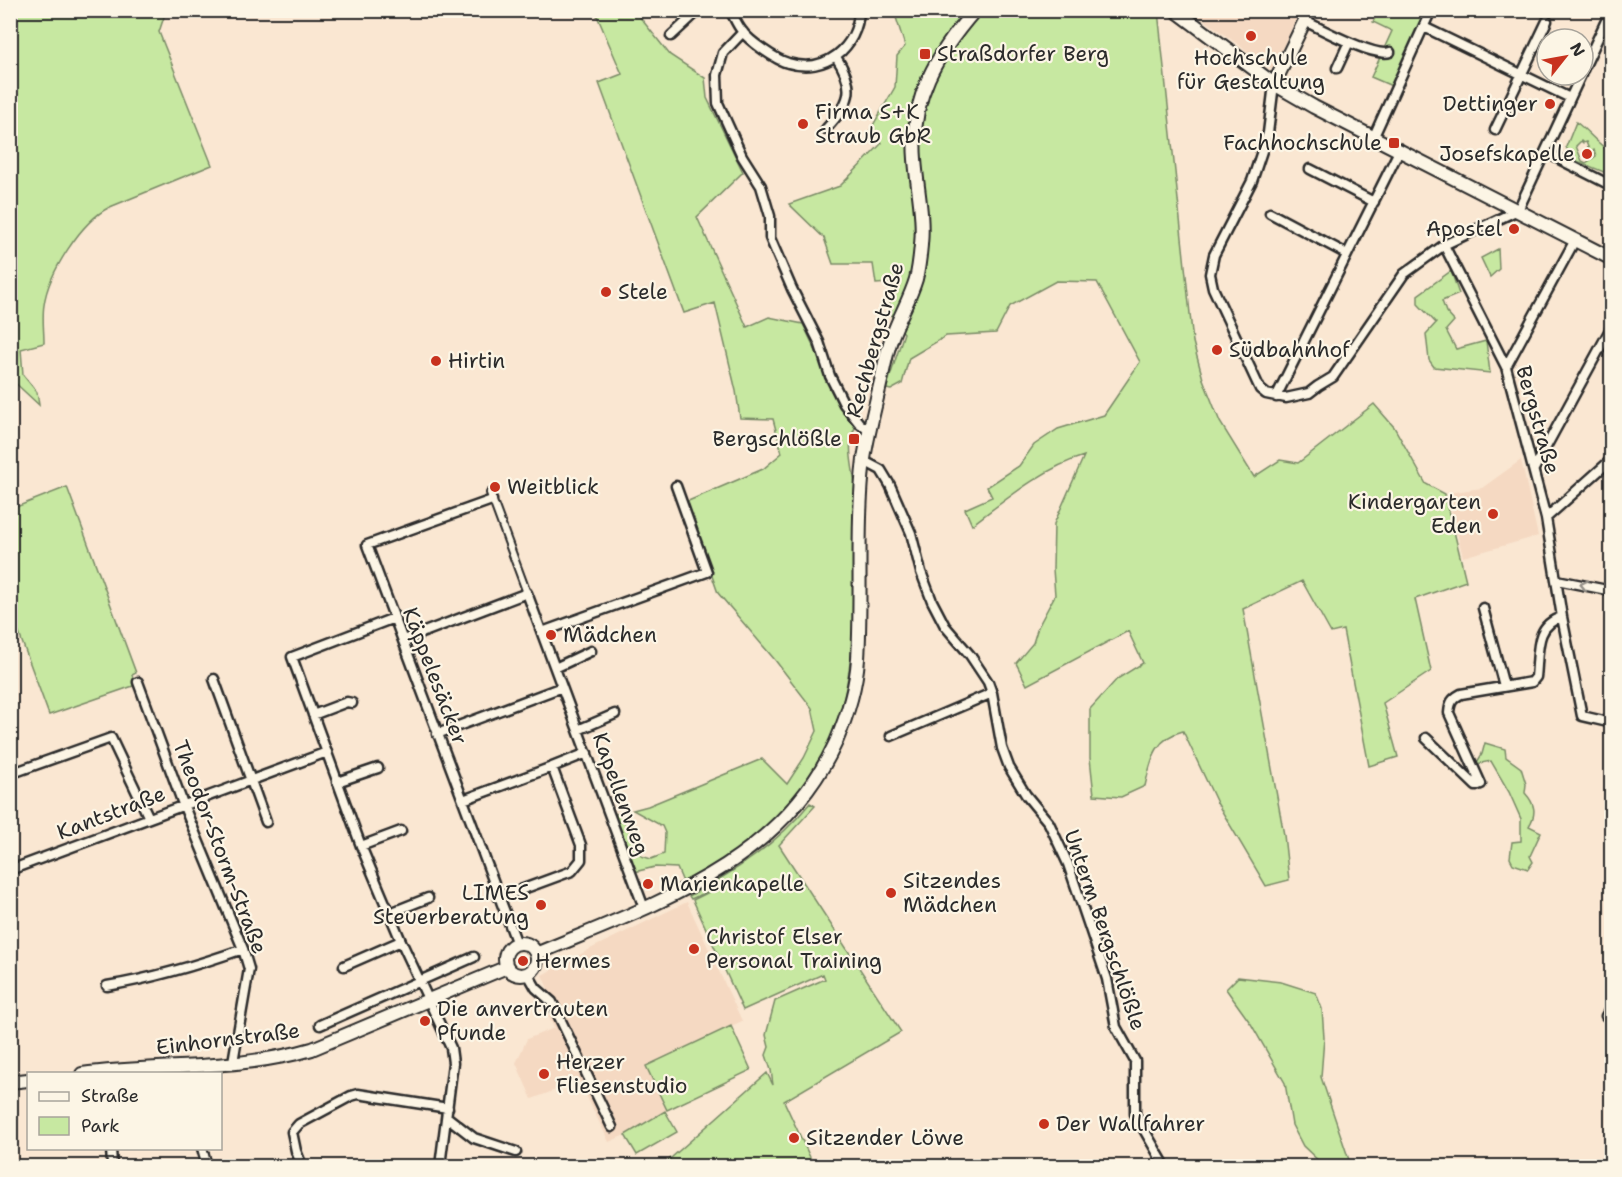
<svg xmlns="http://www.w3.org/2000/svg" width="1622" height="1177" font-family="'Shantell Sans',sans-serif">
	<rect width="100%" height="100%" fill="#fae7d2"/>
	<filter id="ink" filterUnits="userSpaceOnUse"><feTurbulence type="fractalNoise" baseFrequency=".0167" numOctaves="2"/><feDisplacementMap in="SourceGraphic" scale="12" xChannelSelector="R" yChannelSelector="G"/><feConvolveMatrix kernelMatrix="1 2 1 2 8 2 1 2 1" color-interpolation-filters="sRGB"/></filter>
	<g filter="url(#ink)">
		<!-- built -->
		<path fill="#f5d9c2" d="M 1192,11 L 1300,11 L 1272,69 Z
			M 1521,460 L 1538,536 L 1463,557 L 1447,493 L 1482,488 Z
			M 687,902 L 742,1021 L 646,1066 L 667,1110 L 625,1135 L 609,1142 L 579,1081 L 532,1099 L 516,1063 L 527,1039 L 554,1028 L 546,1011 L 552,998 L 542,975 L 594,947 Z"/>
		<!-- green -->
		<path fill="#c7e8a1" stroke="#798a66" stroke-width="1.5" fill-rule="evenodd" d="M 11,10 L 166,11 L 159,32 L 212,165 L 110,207 C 81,221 48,274 44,305 C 42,317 44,331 44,343 L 21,349 L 23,375 L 37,392 L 39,405 L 11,379 Z
			M 595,11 L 635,11 L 670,55 L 705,78 L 707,98 L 743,172 L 697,217 L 747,327 L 769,317 L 803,324 L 828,377 L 856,426 C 843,447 857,473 855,497 C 853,553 858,614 849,670 C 834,776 776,835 683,882 L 677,868 L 655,867 L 634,872 L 609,810 L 624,818 L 641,856 L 651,859 L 664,854 L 665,833 L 662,826 L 633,810 L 648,806 L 762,759 L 787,784 L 804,758 L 817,731 L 812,708 L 775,660 L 718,593 L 686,502 L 763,469 L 782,453 L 773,419 L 740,418 L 736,391 L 715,303 L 684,313 L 599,83 L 622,74 Z
			M 894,11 L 1158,11 L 1193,342 L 1203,379 L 1220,422 L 1254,477 L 1280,460 L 1298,463 L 1374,404 L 1394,427 L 1426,484 L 1445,494 L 1466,581 L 1415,599 L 1431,671 L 1383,703 L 1398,757 L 1369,766 L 1343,630 L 1331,633 L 1302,581 L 1243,609 L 1284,835 L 1289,880 L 1266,886 L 1217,803 L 1183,731 C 1154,738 1151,761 1145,786 L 1121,797 L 1094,795 L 1090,758 L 1090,709 L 1117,679 L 1143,663 L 1128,631 L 1027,685 L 1016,663 L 1033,643 L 1038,627 L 1055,595 L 1053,569 L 1054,524 L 1084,456 C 1045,467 1005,500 972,525 L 965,509 L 992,497 L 987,487 L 1019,466 L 1034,445 L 1058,429 L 1104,415 L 1140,362 L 1097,282 L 1056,281 L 1010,306 L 996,333 L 946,336 L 909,358 L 902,384 L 891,390 L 886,389 L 904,333 L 892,320 L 888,283 L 876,284 L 873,264 L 833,264 L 824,238 L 789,204 L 840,186 L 882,143 L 868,134 L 895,87 L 897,56 L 905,46 Z
			M 1378,11 L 1429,11 L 1394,87 L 1371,77 L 1392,31 L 1373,22 Z
			M 1576,122 C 1588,131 1598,145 1611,152 L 1611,175 L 1572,159 L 1566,147 ZM 1581,141 L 1583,143 L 1586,142 L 1590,152 L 1594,150 L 1596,156 L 1586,163 L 1582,161 L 1576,146 Z
			M 1498,249 L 1499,269 L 1490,277 L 1481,258 Z
			M 1451,271 L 1459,294 L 1442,301 L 1446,312 L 1454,321 L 1446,330 L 1456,349 L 1486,341 L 1490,373 L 1434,367 L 1429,360 L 1426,334 L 1436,323 L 1418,304 L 1418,295 Z
			M 67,487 L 136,673 L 132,675 L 136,685 L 49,715 L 17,628 L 11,630 L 11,509 Z
			M 1485,743 L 1505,749 L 1506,757 L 1521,768 L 1526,784 L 1525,793 C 1535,804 1537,813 1529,826 L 1541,832 L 1530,856 L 1533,862 L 1528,869 L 1513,864 L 1510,858 L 1512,842 L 1521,841 L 1521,819 L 1509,792 L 1491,761 L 1476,764 L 1482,754 Z
			M 810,803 L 815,806 L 779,845 L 901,1032 L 784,1101 L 814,1166 L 662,1166 L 767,1073 L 773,1085 L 771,1070 L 766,1055 L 769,1047 L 766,1035 L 775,1001 L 825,979 L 823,974 L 743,1010 L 693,900 L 723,885 L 691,899 L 689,896 C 735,872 777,844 810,803 Z
			M 1238,977 L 1281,982 L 1316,993 L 1322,1009 L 1324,1038 L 1321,1077 L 1350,1163 L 1336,1166 L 1324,1166 L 1303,1146 L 1292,1125 L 1285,1083 L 1251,1024 L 1226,989 Z
			M 731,1026 L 751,1070 L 667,1110 L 646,1066 Z
			M 665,1111 L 677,1132 L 637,1155 L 625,1135 Z"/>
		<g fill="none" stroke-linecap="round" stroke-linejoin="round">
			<!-- pedestrian casing -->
			<g stroke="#2b2b2b" stroke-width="10">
				<path id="pedestrian" d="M 490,493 L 527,593"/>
			</g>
			<!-- minor casing -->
			<g stroke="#2b2b2b" stroke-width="13">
				<path id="minor" d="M 730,10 C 734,17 737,25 742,31 C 749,41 776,60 788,63 C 825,74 858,48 859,10
					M 1305,21 C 1321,29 1375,58 1390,52
					M 1424,27 L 1570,98
					M 743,32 L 723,53 L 717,75 L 718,103 L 742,156 L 761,186 L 770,216 L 770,238 L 792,289 L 819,342 L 830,376 L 844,404 L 859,423 L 869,431
					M 671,36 L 699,10
					M 1337,68 L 1349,42
					M 1583,70 L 1611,10
					M 1274,84 L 1268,133 L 1252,181 L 1214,255 L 1210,274 L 1213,288 L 1260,389 L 1266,394 L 1286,398 L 1309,393 L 1318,386 L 1333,377 L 1404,274 L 1444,245 L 1518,210 L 1581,75
					M 826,129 C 849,103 858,90 836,57
					M 1495,130 L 1547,21
					M 1374,136 L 1431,10
					M 1545,152 L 1612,186
					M 1310,169 L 1374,202
					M 1270,213 L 1347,254
					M 1444,245 L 1506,367 L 1546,518 L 1562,617 L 1582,716 L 1612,723
					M 1506,367 L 1575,240
					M 1276,397 L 1400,149
					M 864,461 L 881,470 L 890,485 L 911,533 L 921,572 L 932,601 L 945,626 L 970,655 L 988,682 L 992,693 L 1002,748 L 1009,767 L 1026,795 L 1049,823 L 1068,864 L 1107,979 L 1116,1027 L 1135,1061 L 1135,1114 L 1165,1166
					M 1534,469 L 1612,326
					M 492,500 L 367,545 L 517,944
					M 1546,518 L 1612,459
					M 1557,580 L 1612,591
					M 1483,608 L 1504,686
					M 394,618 L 292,657 L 361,846 L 401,941 L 451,1048 L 453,1063 L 440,1166
					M 542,632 L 707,572 L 676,486
					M 403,640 L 527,593 L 644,908
					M 555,668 L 591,651
					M 214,679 L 266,822
					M 138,682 L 183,804 L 243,949 L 249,969 L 233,1062
					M 313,715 L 347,702 L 352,703
					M 578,730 L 615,714
					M 437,734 L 562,687
					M 891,736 L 992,693
					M 1426,738 L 1476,786 L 1481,784 L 1449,713 C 1450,702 1452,699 1461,694 L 1532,682 L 1536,677 C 1539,652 1534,625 1562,617
					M 552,767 L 587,753
					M 10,774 L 111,738 L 149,818
					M 337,782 L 378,768
					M 463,800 L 552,767 L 581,845 L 581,860 L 572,871 L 499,898
					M 361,846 L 401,831
					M 10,870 L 327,752
					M 390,913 L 428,898
					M 344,966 L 401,941
					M 528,974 L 536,988 L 552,1002 L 612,1127
					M 107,986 C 154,978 198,965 243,949
					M 1606,1016 L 1612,1006
					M 320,1025 L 474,957
					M 447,1117 L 474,1138 L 516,1152
					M 111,1148 L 112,1166
					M 202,1148 L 207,1166
					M 10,1163 L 11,1166
					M 302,1166 L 296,1151 L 292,1132 L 299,1124 L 351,1096 L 358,1094 L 448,1108"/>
			</g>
			<!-- secondary casing -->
			<g stroke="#2b2b2b" stroke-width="16">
				<path id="secondary" d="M 1175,10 L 1274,84 L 1314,107 L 1612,259
					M 1274,84 L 1310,10
					M505 959a16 16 0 1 1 32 0a16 16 0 1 1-32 0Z
					M 536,954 C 652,905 780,865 836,742 C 847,716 856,688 858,659 C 862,593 856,526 864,459 C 868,433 875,407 881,381 C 884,366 887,351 892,337 C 899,317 910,299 916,279 C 919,268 920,256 921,245 C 924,216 917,188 915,159 C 910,98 936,55 975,10
					M 82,1074 C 158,1064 238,1071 312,1049 L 507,967
					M 10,1082 L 28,1080"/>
			</g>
			<!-- pedestrian -->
			<use href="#pedestrian" stroke="#fcf5e5" stroke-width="6"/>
			<!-- minor -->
			<use href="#minor" stroke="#fcf5e5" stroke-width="8"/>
			<!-- secondary -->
			<use href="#secondary" stroke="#fcf5e5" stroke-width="12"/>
		</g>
		<!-- one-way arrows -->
		<defs><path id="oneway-chevron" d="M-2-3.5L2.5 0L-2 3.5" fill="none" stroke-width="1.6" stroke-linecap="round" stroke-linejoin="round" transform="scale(1.5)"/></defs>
		<use stroke="#949088" href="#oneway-chevron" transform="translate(1584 585) rotate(-168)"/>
	</g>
	<!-- markers -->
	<g fill="#c8321e" stroke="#fcf5e5" stroke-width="2">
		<circle cx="1251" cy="36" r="6"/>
		<rect x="919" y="48" width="12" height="12" rx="3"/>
		<circle cx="1550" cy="104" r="6"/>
		<circle cx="803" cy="124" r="6"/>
		<rect x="1388" y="137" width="12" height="12" rx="3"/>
		<circle cx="1587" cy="154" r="6"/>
		<circle cx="1514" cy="229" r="6"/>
		<circle cx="606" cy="292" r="6"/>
		<circle cx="1217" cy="350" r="6"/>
		<circle cx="436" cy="361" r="6"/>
		<rect x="848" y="433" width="12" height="12" rx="3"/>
		<circle cx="495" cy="487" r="6"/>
		<circle cx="1493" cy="514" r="6"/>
		<circle cx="551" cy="635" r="6"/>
		<circle cx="648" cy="884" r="6"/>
		<circle cx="891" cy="893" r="6"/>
		<circle cx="541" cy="905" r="6"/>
		<circle cx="694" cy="949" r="6"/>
		<circle cx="523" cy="961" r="6"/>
		<circle cx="425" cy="1021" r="6"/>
		<circle cx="544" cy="1074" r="6"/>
		<circle cx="1044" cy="1124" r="6"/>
		<circle cx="794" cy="1138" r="6"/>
	</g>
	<g text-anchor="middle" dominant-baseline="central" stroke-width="4.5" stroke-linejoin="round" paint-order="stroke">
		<!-- poi labels -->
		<g font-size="21" fill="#2b2b2b" stroke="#fcf5e5" text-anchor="start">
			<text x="937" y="54">Straßdorfer Berg</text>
			<text x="1251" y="58" text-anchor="middle">Hochschule<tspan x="1251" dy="24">für Gestaltung</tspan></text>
			<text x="1538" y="104" text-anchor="end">Dettinger</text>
			<text x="815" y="112">Firma S+K<tspan x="815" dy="24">Straub GbR</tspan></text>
			<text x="1382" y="143" text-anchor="end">Fachhochschule</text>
			<text x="1575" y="154" text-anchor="end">Josefskapelle</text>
			<text x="1502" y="229" text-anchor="end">Apostel</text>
			<text x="618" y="292">Stele</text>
			<text x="1229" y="350">Südbahnhof</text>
			<text x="448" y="361">Hirtin</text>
			<text x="842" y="439" text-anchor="end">Bergschlößle</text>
			<text x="507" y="487">Weitblick</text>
			<text x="1481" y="502" text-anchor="end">Kindergarten<tspan x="1481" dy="24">Eden</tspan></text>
			<text x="563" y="635">Mädchen</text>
			<text x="903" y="881">Sitzendes<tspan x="903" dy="24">Mädchen</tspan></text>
			<text x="660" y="884">Marienkapelle</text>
			<text x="529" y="893" text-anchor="end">LIMES<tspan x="529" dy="24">Steuerberatung</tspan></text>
			<text x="706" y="937">Christof Elser<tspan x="706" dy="24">Personal Training</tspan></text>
			<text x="535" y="961">Hermes</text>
			<text x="437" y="1009">Die anvertrauten<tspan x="437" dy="24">Pfunde</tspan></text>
			<text x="556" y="1062">Herzer<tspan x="556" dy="24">Fliesenstudio</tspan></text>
			<text x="1056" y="1124">Der Wallfahrer</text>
			<text x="806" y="1138">Sitzender Löwe</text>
		</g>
		<!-- street labels -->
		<g font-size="21" fill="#2b2b2b" stroke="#fcf5e5">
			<text transform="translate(875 340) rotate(-74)">Rechbergstraße</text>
			<text transform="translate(1538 420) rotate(74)">Bergstraße</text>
			<text transform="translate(435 676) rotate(69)">Käppelesäcker</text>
			<text transform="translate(621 794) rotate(70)">Kapellenweg</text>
			<text transform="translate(111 813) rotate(-21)">Kantstraße</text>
			<text transform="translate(220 847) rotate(69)">Theodor-Storm-Straße</text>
			<text transform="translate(1105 930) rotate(71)">Unterm Bergschlößle</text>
			<text transform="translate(228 1039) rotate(-7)">Einhornstraße</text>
		</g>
	</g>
	<!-- margin -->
	<rect width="1622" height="1177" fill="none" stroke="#fcf5e5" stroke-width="36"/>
	<rect x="18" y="18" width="1586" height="1141" fill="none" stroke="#2b2b2b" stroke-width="2" filter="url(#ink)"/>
	<!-- legend -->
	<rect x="27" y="1072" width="195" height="78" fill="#fcf5e5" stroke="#a8a49b" stroke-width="1.5"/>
	<rect x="39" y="1092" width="30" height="9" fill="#fcf5e5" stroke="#a8a49b" stroke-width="1.5"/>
	<text x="81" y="1102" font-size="18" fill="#2b2b2b">Straße</text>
	<rect x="39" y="1117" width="30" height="18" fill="#c7e8a1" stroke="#a8a49b" stroke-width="1.5"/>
	<text x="81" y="1132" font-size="18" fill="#2b2b2b">Park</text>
	<!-- north arrow -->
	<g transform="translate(1565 57) rotate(59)"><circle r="28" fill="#fcf5e5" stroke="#a8a49b" stroke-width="1.5"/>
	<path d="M0-4.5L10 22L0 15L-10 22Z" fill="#c8321e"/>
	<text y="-9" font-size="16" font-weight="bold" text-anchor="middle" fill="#2b2b2b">N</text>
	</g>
</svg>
